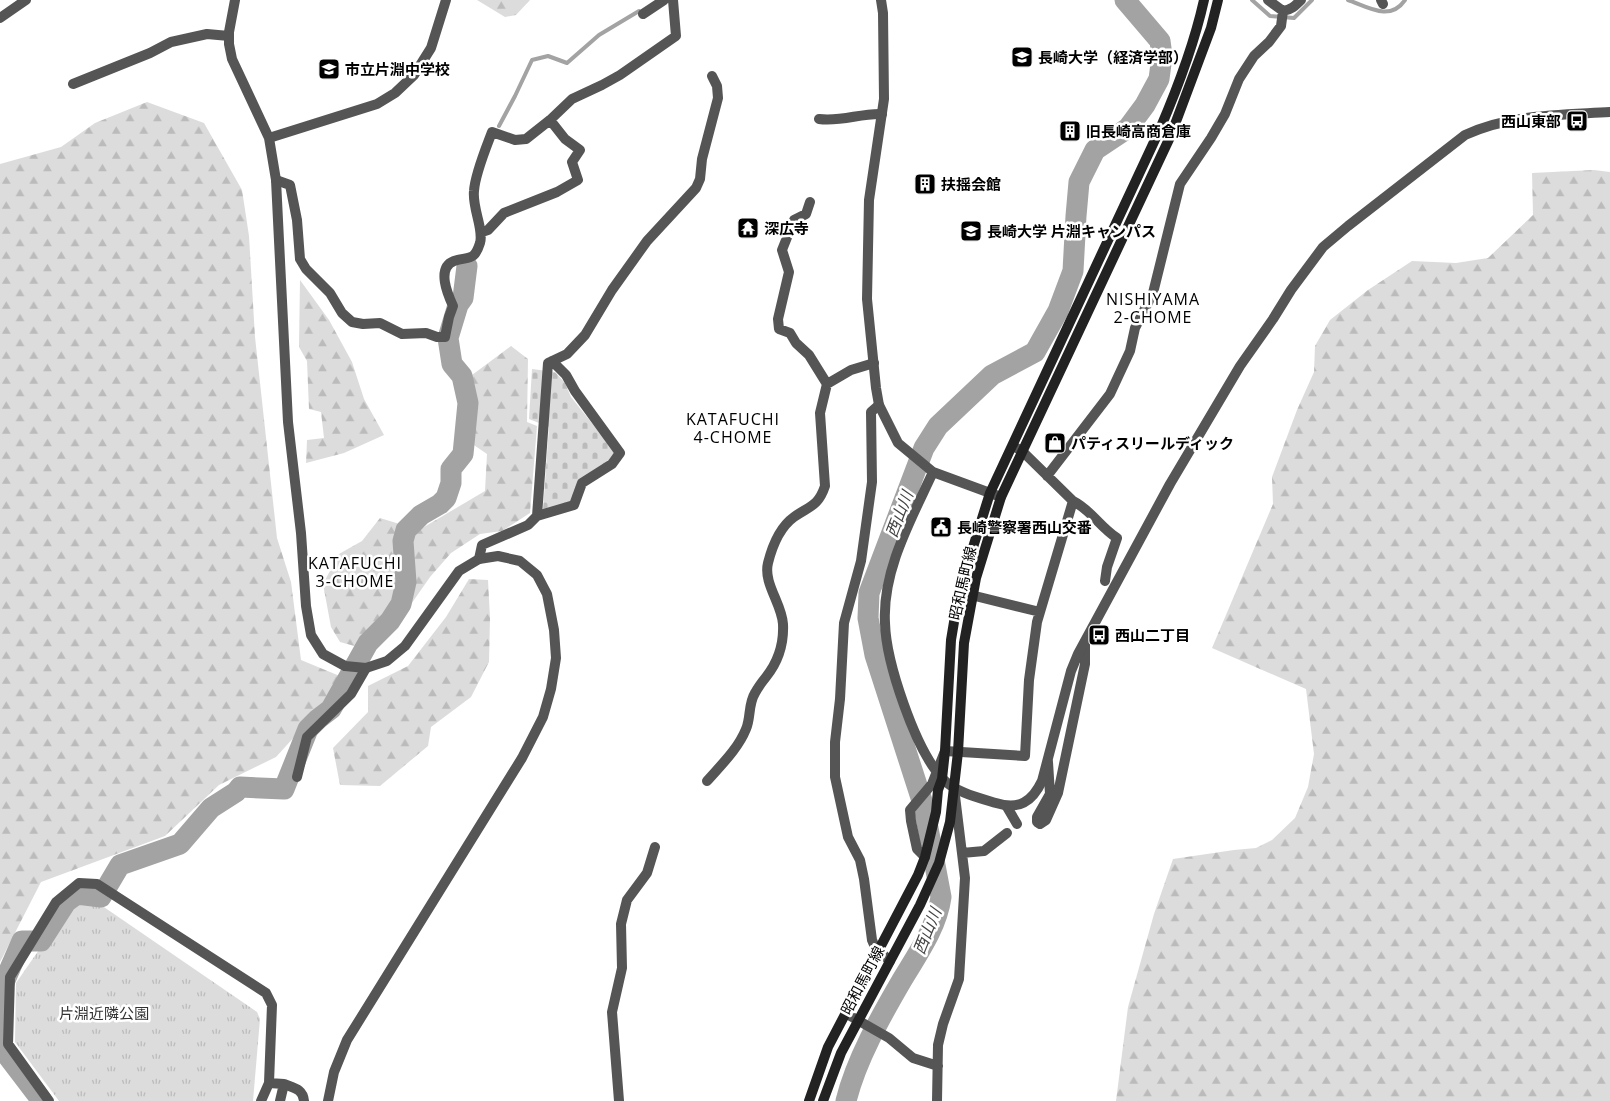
<svg xmlns="http://www.w3.org/2000/svg" width="1610" height="1101" font-family="'Open Sans','Noto Sans JP',sans-serif">
	<defs>
		<pattern id="forest-firs" width="22" height="20" patternUnits="userSpaceOnUse" patternTransform="scale(1.25)"><rect width="22" height="20" fill="#dcdcdc"/><path d="M5 1l3.5 6h-7zM16 11l3.5 6h-7z" fill="#bbb"/></pattern>
		<pattern id="cemetery-stones" width="16" height="16" patternUnits="userSpaceOnUse" patternTransform="scale(1.25)"><rect width="16" height="16" fill="#dcdcdc"/><path d="M2 7V4a2 2 0 0 1 4 0v3zM10 15v-3a2 2 0 0 1 4 0v3z" fill="#bbb"/></pattern>
		<pattern id="park-tufts" width="24" height="20" patternUnits="userSpaceOnUse" patternTransform="scale(1.25)"><rect width="24" height="20" fill="#dcdcdc"/><path d="M3 7l-1-3M5 7V3M7 7l1-3M15 17l-1-3M17 17v-4M19 17l1-3" fill="none" stroke="#bbb"/></pattern>
	</defs>
	<rect width="100%" height="100%" fill="#fff"/>
	<!-- forest -->
	<path fill="url(#forest-firs)" d="M 477,0 L 530,0 L 516,15 L 505,17 Z
		M 147,102 L 204,123 L 242,190 L 249,236 L 255,337 L 277,538 L 291,582 L 301,660 L 347,679 L 276,757 L 219,785 L 165,836 L 41,882 L 0,962 L 0,164 L 61,147 L 95,123 Z
		M 1594,170 L 1610,172 L 1610,1101 L 1116,1101 L 1128,1007 L 1154,914 L 1173,859 L 1234,850 L 1256,848 L 1272,840 L 1295,818 L 1308,787 L 1314,754 L 1306,689 L 1212,648 L 1273,504 L 1272,477 L 1297,410 L 1314,372 L 1315,346 L 1330,320 L 1368,290 L 1412,261 L 1456,263 L 1488,258 L 1533,215 L 1532,173 Z
		M 300,280 L 329,320 L 352,362 L 364,399 L 384,435 L 344,453 L 306,463 L 307,440 L 324,438 L 321,412 L 309,409 L 307,361 L 299,347 Z
		M 511,346 L 528,359 L 527,422 L 537,426 L 530,513 L 502,531 L 480,534 L 451,553 L 430,577 L 393,630 L 378,645 L 358,647 L 340,642 L 331,627 L 323,584 L 339,554 L 362,541 L 380,518 L 419,530 L 485,491 L 487,454 L 468,441 L 473,395 L 468,378 Z
		M 469,579 L 488,580 L 490,618 L 489,662 L 471,697 L 431,727 L 428,746 L 380,786 L 340,785 L 333,748 L 368,712 L 368,686 L 408,666 L 446,617 Z"/>
	<!-- cemetery -->
	<path fill="url(#cemetery-stones)" d="M 532,369 L 555,372 L 565,383 L 571,397 L 615,452 L 611,461 L 579,480 L 573,501 L 543,510 L 549,427 L 529,419 Z"/>
	<!-- park -->
	<path fill="url(#park-tufts)" d="M 83,901 L 98,903 L 257,1012 L 260,1019 L 253,1101 L 59,1101 L 15,1042 L 16,983 L 68,908 Z"/>
	<g fill="none" stroke-linecap="round" stroke-linejoin="round">
		<!-- stream -->
		<path stroke="#a3a3a3" stroke-width="4" d="M 1252,0 L 1270,16 L 1294,18 L 1312,0
			M 1348,0 C 1368,7 1390,22 1405,0
			M 499,126 L 515,96 L 532,60 L 548,56 L 567,63 L 599,35 L 639,11"/>
		<!-- river -->
		<path stroke="#a3a3a3" stroke-width="21" d="M 42,1101 L 3,1050 L 0,1013 L 2,987 L 22,941 L 41,941 L 66,902 L 77,894 L 101,897 L 120,865 L 180,844 L 211,808 L 236,792 L 240,787 L 284,789 L 308,729 L 318,719 L 331,709 L 368,643 L 390,621 L 401,604 L 406,582 L 403,541 L 406,530 L 421,515 L 440,504 L 446,498 L 451,483 L 451,469 L 463,454 L 468,403 L 462,376 L 452,364 L 448,338 L 458,305 L 463,298 L 467,266
			M 846,1101 C 856,1060 881,1016 902,980 C 917,955 937,927 941,897 L 924,807 L 875,655 L 868,618 L 869,593 L 924,448 L 938,426 L 992,375 L 1035,352 L 1058,311 L 1073,271 L 1076,216 L 1079,182 L 1095,150 L 1128,128 L 1145,105 L 1159,79 L 1162,56 L 1160,41 L 1125,0"/>
		<!-- minor -->
		<path stroke="#555" stroke-width="10" d="M 1268,0 L 1283,11 C 1291,10 1295,6 1301,0
			M 1381,0 L 1383,4
			M 643,14 L 664,0
			M 0,18 L 26,0
			M 73,84 L 150,53 L 171,42 L 207,34 L 229,36
			M 819,119 C 842,122 860,113 882,114
			M 276,180 L 290,185 L 297,220 L 300,259 L 306,269 L 330,293 L 342,313 L 352,322 L 363,324 L 380,323 L 402,334 L 426,333 L 437,337 L 445,337 L 449,317 L 453,306 C 448,295 436,268 454,261 C 469,256 474,262 480,243 C 484,229 472,208 474,191 C 475,174 486,148 492,132 L 515,140 L 526,139 L 550,120 L 572,99 L 602,85 L 620,75 L 676,36 L 673,0
			M 482,232 L 488,230 L 504,213 L 557,192 L 578,180 L 572,162 L 580,150 L 565,139 L 550,120
			M 827,384 L 851,370 L 874,363
			M 879,405 L 871,412 L 872,482 L 861,561 L 844,623 L 840,699 L 835,742 L 835,777 L 848,837 L 860,860 L 864,879 L 872,940 L 875,947 L 890,961
			M 1047,476 L 1110,394 L 1130,351 L 1135,328 L 1153,293 L 1180,184 L 1211,138 L 1225,114 L 1239,79 L 1254,56 L 1269,42 L 1281,26 L 1283,11
			M 1073,501 C 1091,510 1100,527 1117,538 L 1107,567 L 1105,581
			M 537,516 L 548,363 L 567,354 L 585,335 L 612,290 L 647,241 L 696,188 L 700,179 L 702,159 L 718,98 L 717,86 L 712,76
			M 479,559 L 482,545 L 528,525 L 537,516 L 574,505 L 582,483 L 612,464 L 620,453 L 575,391 L 566,375 L 552,361
			M 959,592 L 1040,612
			M 1048,762 L 1050,794 L 1037,817 L 1037,822 L 1040,824 L 1046,820 L 1058,793 L 1085,664 L 1085,642
			M 297,777 L 307,737 L 351,694 L 366,668
			M 707,781 C 721,765 738,749 746,729 C 751,718 748,704 755,693 C 758,687 762,682 766,677 C 778,662 784,645 783,624 C 782,604 763,583 768,563 C 772,547 780,527 794,517 C 809,506 818,507 825,486 L 820,413 L 827,384 L 809,355 L 796,343 L 790,333 L 779,329 L 778,319 L 789,272 L 782,250 L 794,220 L 806,214 L 810,202
			M 1007,807 L 1017,824
			M 962,853 L 984,851 L 1007,833
			M 925,857 L 917,849 L 911,821 L 910,810 L 932,784 L 945,751 L 1025,756 L 1029,680 L 1037,622 L 1073,501 L 1022,451 L 1013,446
			M 845,1013 L 889,1038 L 913,1058 L 938,1066
			M 269,1083 L 284,1084 L 280,1101
			M 284,1084 C 294,1088 303,1089 304,1101
			M 49,1101 L 8,1044 L 10,977 L 56,902 L 79,883 L 97,884 L 266,993 L 272,1005 L 269,1083 L 261,1101
			M 619,1101 L 612,1012 L 622,968 L 621,924 L 627,900 L 647,873 L 655,847
			M 937,1101 L 938,1045 L 943,1024 L 959,979 L 965,878 L 955,796"/>
		<!-- tertiary -->
		<path stroke="#555" stroke-width="10" d="M 235,0 L 229,32 L 229,44 L 232,59 L 269,138 L 276,180 L 288,422 L 301,533 L 306,606 L 311,635 L 323,654 L 345,666 L 366,668 L 387,661 L 405,646 L 459,571 L 479,559 L 498,556 L 520,561 L 537,575 L 547,594 L 554,630 L 556,658 L 551,689 L 543,717 L 522,758 L 347,1040 L 334,1072 L 328,1101
			M 881,0 L 883,13 L 884,99 L 869,200 L 867,299 L 876,388 L 879,405 L 898,443 L 933,472 L 1001,497
			M 269,138 L 377,104 L 395,93 L 414,75 L 431,48 L 446,0
			M 933,472 C 912,518 882,570 885,623 C 886,662 915,749 942,778 C 954,792 979,798 996,803 C 1019,810 1032,802 1042,781 L 1071,671 L 1078,654 L 1170,484 L 1240,366 L 1273,319 L 1291,290 L 1323,247 L 1348,226 L 1465,135 C 1510,114 1561,115 1610,112"/>
		<!-- secondary -->
		<path stroke="#222" stroke-width="10" d="M 809,1101 L 828,1047 L 918,875 L 925,857 L 936,812 L 938,790 L 942,779 L 945,751 L 951,640 L 959,592 L 990,493 L 1160,129 C 1178,87 1194,45 1204,0
			M 823,1101 L 841,1053 L 920,905 L 939,863 L 950,822 L 958,752 L 964,643 L 976,578 L 1001,497 L 1171,135 L 1211,28 L 1218,0"/>
	</g>
	<!-- icons -->
	<defs>
		<g id="university-square" transform="scale(1.125)"><rect x="-9" y="-9" width="18" height="18" rx="4" fill="#000" stroke="#fff"/><path d="M0-5L7-2L0 1L-7-2ZM-4 1L0 2.5L4 1V4Q0 6-4 4Z" fill="#fff"/></g>
		<g id="school-square" transform="scale(1.125)"><rect x="-9" y="-9" width="18" height="18" rx="4" fill="#000" stroke="#fff"/><path d="M0-5L7-2L0 1L-7-2ZM-4 1L0 2.5L4 1V4Q0 6-4 4Z" fill="#fff"/></g>
		<g id="bus-square" transform="scale(1.125)"><rect x="-9" y="-9" width="18" height="18" rx="4" fill="#000" stroke="#fff"/><path d="M-5-6H5V4H4V6H2V4H-2V6H-4V4H-5ZM-3.5-4V0h7V-4ZM-3.5 1.2v1.5H-2V1.2ZM2 1.2v1.5H3.5V1.2Z" fill="#fff"/></g>
		<g id="building-square" transform="scale(1.125)"><rect x="-9" y="-9" width="18" height="18" rx="4" fill="#000" stroke="#fff"/><path d="M-4-6H4V6H1V3H-1V6H-4ZM-2.5-4.3h1.7v1.8h-1.7ZM.8-4.3h1.7v1.8H.8ZM-2.5-1h1.7V.8h-1.7ZM.8-1h1.7V.8H.8Z" fill="#fff"/></g>
		<g id="temple-square" transform="scale(1.125)"><rect x="-9" y="-9" width="18" height="18" rx="4" fill="#000" stroke="#fff"/><path d="M0-6L5-2H3V0L6.5 2.5H4V6H1.5V3h-3V6H-4V2.5H-6.5L-3 0V-2H-5Z" fill="#fff"/></g>
		<g id="shop-square" transform="scale(1.125)"><rect x="-9" y="-9" width="18" height="18" rx="4" fill="#000" stroke="#fff"/><path d="M-5-2.5h2.3a2.7 3.5 0 0 1 5.4 0H5L5.5 6h-11ZM-1.5-2.5h3a1.5 2.3 0 0 0-3 0Z" fill="#fff"/></g>
		<g id="civic-square" transform="scale(1.125)"><rect x="-9" y="-9" width="18" height="18" rx="4" fill="#000" stroke="#fff"/><path d="M-.6-6.5H3V-4.5H.6V-3L4-1V1h2V6H-6V1h2V-1L-.6-3ZM-1.2 2.5V6h2.4V2.5Z" fill="#fff"/></g>
	</defs>
	<g fill-rule="evenodd">
		<use href="#university-square" x="1022" y="57"/>
		<use href="#school-square" x="329" y="69"/>
		<use href="#bus-square" x="1577" y="121"/>
		<use href="#building-square" x="1070" y="131"/>
		<use href="#building-square" x="925" y="184"/>
		<use href="#temple-square" x="748" y="228"/>
		<use href="#university-square" x="971" y="231"/>
		<use href="#shop-square" x="1055" y="443"/>
		<use href="#civic-square" x="941" y="527"/>
		<use href="#bus-square" x="1099" y="635"/>
	</g>
	<g text-anchor="middle" dominant-baseline="central" stroke-width="5" stroke-linejoin="round" paint-order="stroke">
		<!-- poi labels -->
		<g font-size="15" font-weight="bold" fill="#000" stroke="#fff" text-anchor="start">
			<text x="1038" y="57">長崎大学（経済学部）</text>
			<text x="345" y="69">市立片淵中学校</text>
			<text x="1561" y="121" text-anchor="end">西山東部</text>
			<text x="1086" y="131">旧長崎高商倉庫</text>
			<text x="941" y="184">扶揺会館</text>
			<text x="764" y="228">深広寺</text>
			<text x="987" y="231">長崎大学 片淵キャンパス</text>
			<text x="1071" y="443">パティスリールディック</text>
			<text x="957" y="527">長崎警察署西山交番</text>
			<text x="1115" y="635">西山二丁目</text>
		</g>
		<!-- street labels -->
		<g font-size="15" fill="#000" stroke="#fff">
			<text transform="translate(962 583) rotate(-77)">昭和馬町線</text>
			<text transform="translate(862 980) rotate(-62)">昭和馬町線</text>
		</g>
		<!-- park labels -->
		<g font-size="15" fill="#333" stroke="#fff">
			<text x="104" y="1013">片淵近隣公園</text>
		</g>
		<!-- neighbourhood labels -->
		<g font-size="16" letter-spacing="1" fill="#000" stroke="#fff">
			<text x="1153" y="299">NISHIYAMA<tspan x="1153" dy="18">2-CHOME</tspan></text>
			<text x="733" y="419">KATAFUCHI<tspan x="733" dy="18">4-CHOME</tspan></text>
			<text x="355" y="563">KATAFUCHI<tspan x="355" dy="18">3-CHOME</tspan></text>
		</g>
		<!-- water labels -->
		<g font-size="16" font-style="italic" fill="#444" stroke="#fff">
			<text transform="translate(899 514) rotate(-69)">西山川</text>
			<text transform="translate(927 931) rotate(-68)">西山川</text>
		</g>
	</g>
</svg>
